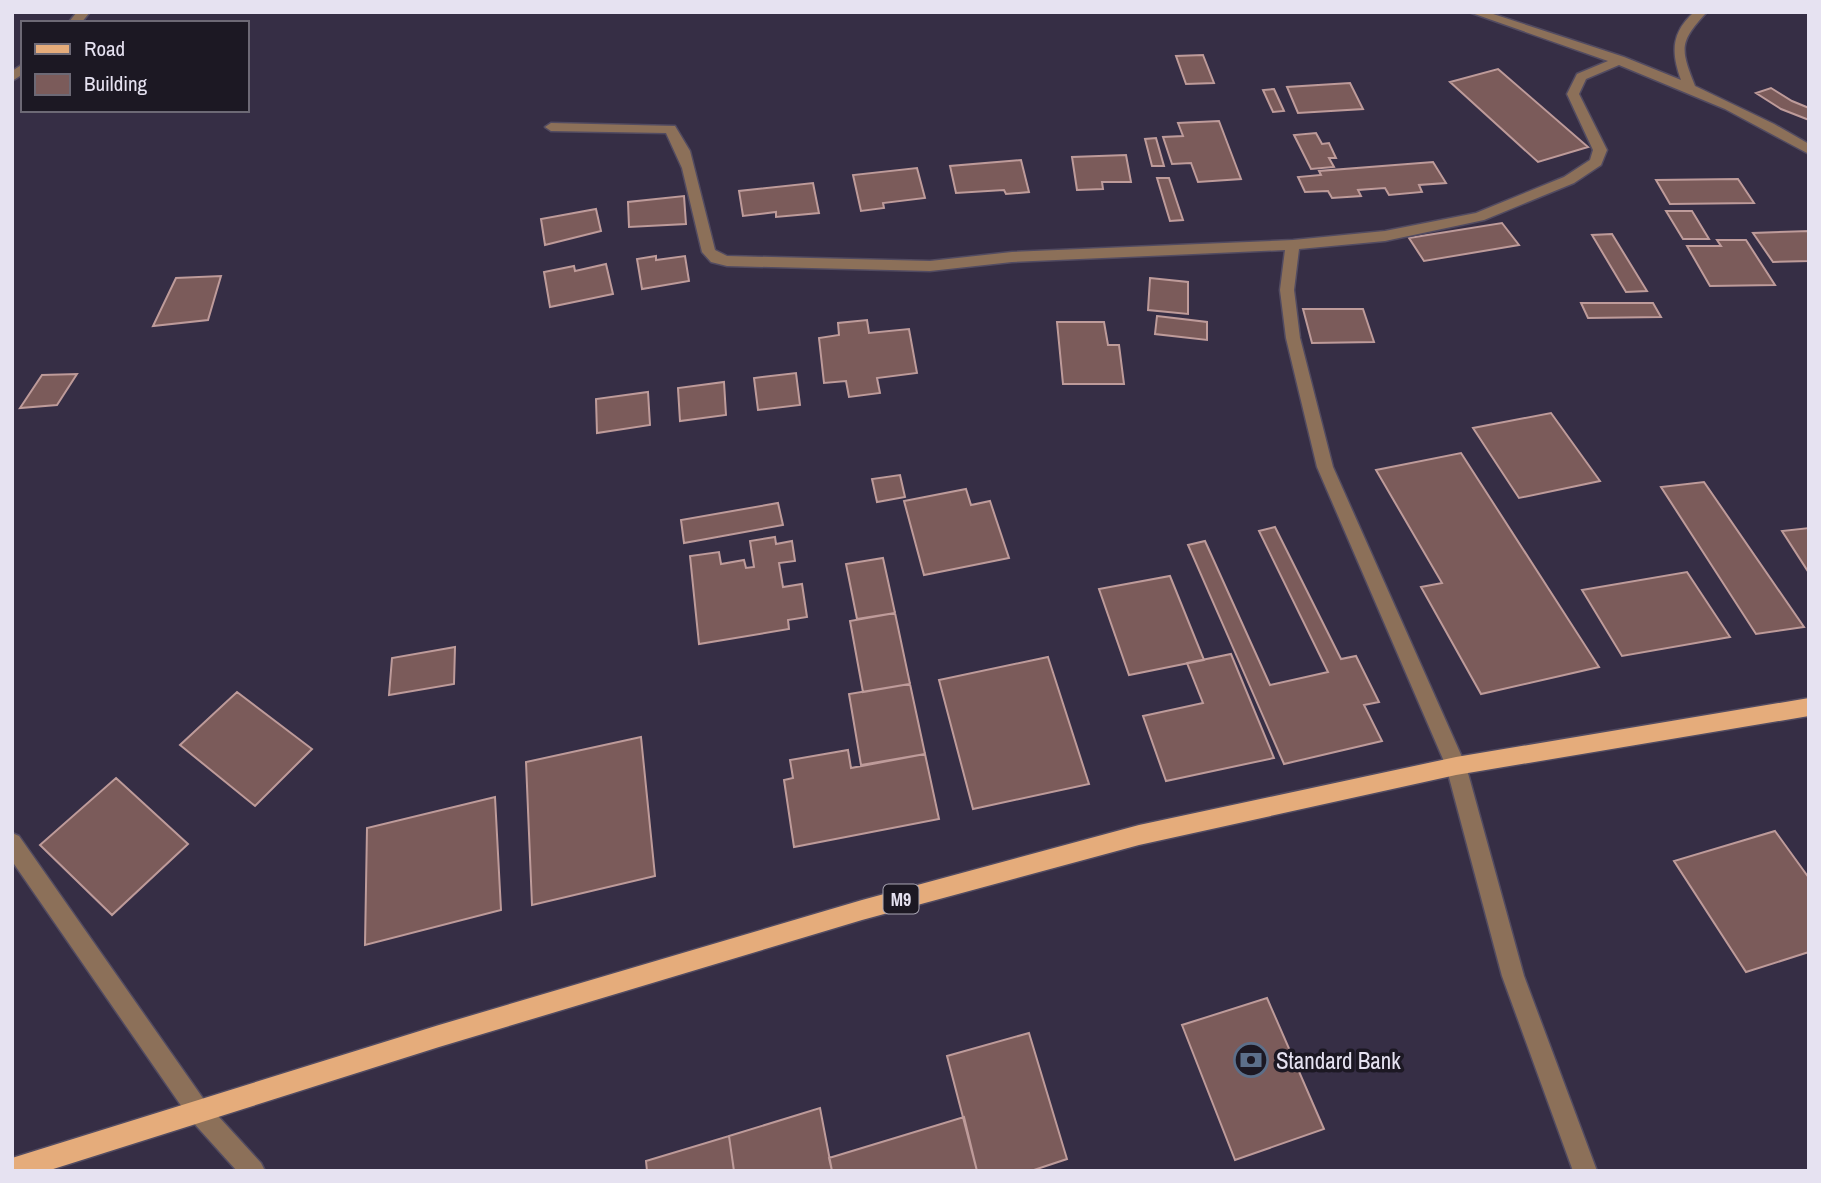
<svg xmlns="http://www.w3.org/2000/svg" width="1821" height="1183" font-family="'Archivo Narrow',sans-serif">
	<rect width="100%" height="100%" fill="#362e45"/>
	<!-- building -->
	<path fill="#7b5b5a" stroke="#be9b9a" stroke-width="2" d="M 1203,55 L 1214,83 L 1186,84 L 1176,56 Z
		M 1498,69 L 1588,147 L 1538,162 L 1450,82 Z
		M 1350,83 L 1363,109 L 1298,113 L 1287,87 Z
		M 1771,88 L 1792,101 L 1809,108 L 1809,120 L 1781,109 L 1756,93 Z
		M 1274,89 L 1284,111 L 1273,112 L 1263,90 Z
		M 1219,121 L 1241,179 L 1198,182 L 1191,163 L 1172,164 L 1163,137 L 1183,136 L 1178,123 Z
		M 1316,133 L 1322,144 L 1329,143 L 1336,158 L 1329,158 L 1334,167 L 1311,169 L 1294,135 Z
		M 1156,138 L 1164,166 L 1152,166 L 1145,139 Z
		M 1126,155 L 1131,182 L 1102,182 L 1103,189 L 1077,190 L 1072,157 Z
		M 1021,160 L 1029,192 L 1006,194 L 1004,190 L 956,193 L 950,166 Z
		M 1433,162 L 1446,183 L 1419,185 L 1422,192 L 1389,195 L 1385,188 L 1358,190 L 1361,196 L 1332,198 L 1328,191 L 1305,192 L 1298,177 L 1321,175 L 1319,171 Z
		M 917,168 L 925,198 L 883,203 L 884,208 L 861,211 L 853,175 Z
		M 1157,178 L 1169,178 L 1183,220 L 1170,221 Z
		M 1738,179 L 1754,203 L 1670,204 L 1656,180 Z
		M 813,183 L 819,213 L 776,217 L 776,212 L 743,216 L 739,191 Z
		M 684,196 L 686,224 L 629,227 L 628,202 Z
		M 596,209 L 601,231 L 545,245 L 541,219 Z
		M 1666,211 L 1692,211 L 1709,239 L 1683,239 Z
		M 1502,223 L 1519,245 L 1424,261 L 1409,238 Z
		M 1809,231 L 1809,261 L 1773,262 L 1753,233 Z
		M 1612,234 L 1647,291 L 1626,292 L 1592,235 Z
		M 1717,240 L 1746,240 L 1775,285 L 1710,286 L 1687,246 L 1721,246 Z
		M 656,256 L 656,260 L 685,256 L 689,281 L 642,289 L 637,259 Z
		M 606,264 L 613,294 L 550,307 L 544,272 L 574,266 L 575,271 Z
		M 221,276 L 208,320 L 153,326 L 176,278 Z
		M 1150,278 L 1188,282 L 1188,314 L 1148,310 Z
		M 1581,303 L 1653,303 L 1661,317 L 1588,318 Z
		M 1303,309 L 1363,309 L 1374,342 L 1312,343 Z
		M 1157,316 L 1207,322 L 1207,340 L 1155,334 Z
		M 867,320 L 869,333 L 909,329 L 917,373 L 877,378 L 880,393 L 849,397 L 846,381 L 824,383 L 819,338 L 839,335 L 838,323 Z
		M 1057,322 L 1104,322 L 1108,345 L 1119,345 L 1124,384 L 1063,384 Z
		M 796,373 L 800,405 L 758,410 L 754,378 Z
		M 77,374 L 57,405 L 20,408 L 42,375 Z
		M 724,382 L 726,415 L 680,421 L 678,388 Z
		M 648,392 L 650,425 L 597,433 L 596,399 Z
		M 1551,413 L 1600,481 L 1519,498 L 1473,428 Z
		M 1461,453 L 1599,667 L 1481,694 L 1421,587 L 1442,583 L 1376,470 Z
		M 900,475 L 905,497 L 877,502 L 872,479 Z
		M 1704,482 L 1804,627 L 1756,634 L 1661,487 Z
		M 966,489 L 971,505 L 990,501 L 1009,558 L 924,575 L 904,501 Z
		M 778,503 L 783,525 L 684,543 L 681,520 Z
		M 1275,527 L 1341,659 L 1356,656 L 1379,702 L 1364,705 L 1382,741 L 1284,764 L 1188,545 L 1205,541 L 1270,685 L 1328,672 L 1259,531 Z
		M 1809,528 L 1809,573 L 1782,531 Z
		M 775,537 L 776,544 L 792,541 L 795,561 L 779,563 L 783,587 L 802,584 L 807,617 L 788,620 L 789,629 L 699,644 L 690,556 L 719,552 L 721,564 L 744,560 L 746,568 L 754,567 L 750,541 Z
		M 883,558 L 895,613 L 857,619 L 846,564 Z
		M 1687,572 L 1730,637 L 1622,656 L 1582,590 Z
		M 1170,576 L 1204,660 L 1129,675 L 1099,589 Z
		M 895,613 L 910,684 L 863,692 L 850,621 Z
		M 455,647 L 454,684 L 389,695 L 392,658 Z
		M 1231,654 L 1274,758 L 1166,781 L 1143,716 L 1203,703 L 1187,663 Z
		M 1048,657 L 1089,784 L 973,809 L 939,680 Z
		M 910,684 L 925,754 L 861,765 L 849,694 Z
		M 237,692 L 312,749 L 255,806 L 180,745 Z
		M 641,737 L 655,876 L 532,905 L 526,762 Z
		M 848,750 L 851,768 L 925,754 L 939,819 L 794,847 L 784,780 L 793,778 L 790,760 Z
		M 116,778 L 188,844 L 112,915 L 40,845 Z
		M 495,797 L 501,910 L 365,945 L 367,828 Z
		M 1775,831 L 1809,878 L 1809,952 L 1746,972 L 1674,861 Z
		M 1267,998 L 1324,1129 L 1235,1160 L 1182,1025 Z
		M 1029,1033 L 1067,1159 L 1031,1171 L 977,1171 L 947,1056 Z
		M 820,1108 L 832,1171 L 734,1171 L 729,1136 Z
		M 964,1117 L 977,1171 L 832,1171 L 829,1158 Z
		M 729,1136 L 734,1171 L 647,1171 L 646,1161 Z"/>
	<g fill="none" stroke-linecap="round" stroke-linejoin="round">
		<!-- minor casing -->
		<g stroke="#524b61" stroke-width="3">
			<path id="minor" d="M 77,12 L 90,12 L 81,23 L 68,23 Z
				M 1469,12 L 1487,12 L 1624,57 L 1681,80 C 1671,52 1671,33 1694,12 L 1707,12 C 1679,42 1680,48 1695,86 L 1774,124 L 1809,144 L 1809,154 L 1725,109 L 1619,65 L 1586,79 L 1579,94 L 1607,150 L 1601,165 L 1574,183 L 1484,220 L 1385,241 L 1299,249 L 1294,290 L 1300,338 L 1333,467 L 1466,766 L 1524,976 L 1597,1171 L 1573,1171 L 1502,976 L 1446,766 L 1317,467 L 1286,338 L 1280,290 L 1285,250 L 1012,262 L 930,271 L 727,266 L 711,262 L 702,252 L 682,168 L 666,133 L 551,131 L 545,127 L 551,123 L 675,126 L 690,151 L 715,250 L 727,256 L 930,261 L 1012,252 L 1293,240 L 1385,231 L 1476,213 L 1564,177 L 1590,160 L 1593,150 L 1567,94 L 1577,74 L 1608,61 Z
				M 23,64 L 23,74 L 12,81 L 12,71 Z
				M 12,833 L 19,836 L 207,1104 L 261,1163 L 265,1171 L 237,1171 L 191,1120 L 12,861 Z"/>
		</g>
		<!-- major casing -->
		<g stroke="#524b61" stroke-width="3">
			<path id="major" d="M 1809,698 L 1809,716 L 1456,775 L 1139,845 L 862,920 L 439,1047 L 47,1171 L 12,1171 L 12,1158 L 439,1025 L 862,900 L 1139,825 L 1456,757 Z"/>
		</g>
		<!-- minor -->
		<use href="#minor" fill="#8c7059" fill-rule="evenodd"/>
		<!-- major -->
		<use href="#major" fill="#e5ac7b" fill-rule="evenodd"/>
	</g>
	<!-- icons -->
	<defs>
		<g id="bank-ring" transform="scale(1.75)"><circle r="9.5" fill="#1c1823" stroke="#5c6f8a" stroke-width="1.5"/><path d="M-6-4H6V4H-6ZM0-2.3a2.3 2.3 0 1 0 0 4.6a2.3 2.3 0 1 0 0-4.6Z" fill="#5c6f8a"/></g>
	</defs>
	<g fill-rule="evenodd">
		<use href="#bank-ring" x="1251" y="1060"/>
	</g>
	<g text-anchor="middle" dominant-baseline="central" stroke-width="7" stroke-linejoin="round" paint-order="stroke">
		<!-- shield labels -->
		<rect fill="#1c1823" stroke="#a9a5b3" stroke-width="2" x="883.5" y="884.5" width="35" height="29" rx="5"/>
		<g font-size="18" font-weight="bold" fill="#e6e2f1">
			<text x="901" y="899">M9</text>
		</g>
		<!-- near-poi labels -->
		<g font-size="23" fill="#e6e2f1" stroke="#1c1823" text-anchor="start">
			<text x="1276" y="1060">Standard Bank</text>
		</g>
	</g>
	<!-- border -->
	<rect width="1821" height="1183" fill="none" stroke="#e6e2f1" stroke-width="28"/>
	<!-- legend -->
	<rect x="21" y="21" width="228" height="91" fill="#1c1823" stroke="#6d6975" stroke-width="2"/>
	<rect x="35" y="44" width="35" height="10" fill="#e5ac7b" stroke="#6d6975" stroke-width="2"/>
	<text x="84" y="56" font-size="21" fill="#e6e2f1">Road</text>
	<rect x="35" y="74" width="35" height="21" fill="#7b5b5a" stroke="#6d6975" stroke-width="2"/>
	<text x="84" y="91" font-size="21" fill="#e6e2f1">Building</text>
</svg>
